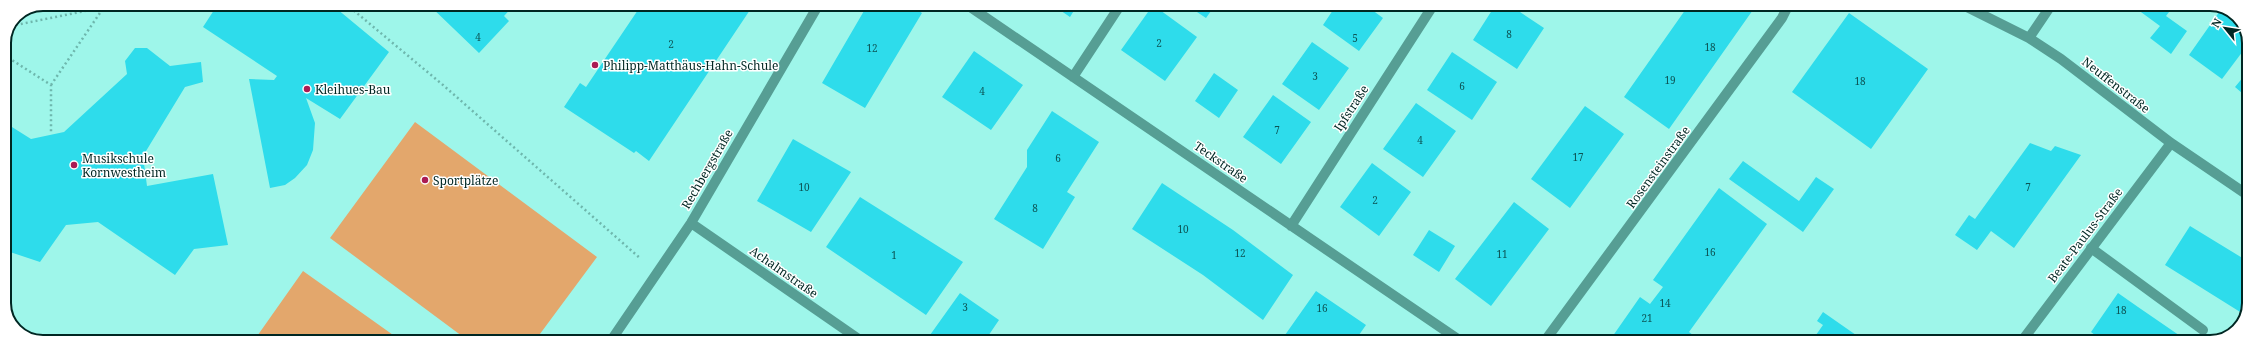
<svg xmlns="http://www.w3.org/2000/svg" width="2253" height="346" font-family="'Noto Serif',serif">
	<rect width="100%" height="100%" fill="#9ef6ea"/>
	<!-- green -->
	<path fill="#e3a76c" d="M 415,122 L 597,257 L 534,342 L 470,342 L 330,238 Z
		M 303,271 L 403,342 L 253,342 Z"/>
	<!-- building -->
	<path fill="#2edceb" d="M 218,4 L 331,4 L 389,52 L 340,119 L 306,98 L 315,123 L 313,150 L 307,165 L 295,178 L 285,185 L 270,188 L 249,79 L 274,80 L 277,76 L 203,27 Z
		M 428,4 L 515,4 L 504,16 L 509,21 L 479,53 Z
		M 642,4 L 754,4 L 649,161 L 636,151 L 634,153 L 564,107 L 580,83 L 586,87 Z
		M 868,4 L 908,4 L 922,13 L 865,108 L 822,83 Z
		M 1051,4 L 1078,4 L 1070,17 Z
		M 1185,4 L 1216,4 L 1206,18 Z
		M 1337,4 L 1364,4 L 1383,18 L 1359,51 L 1323,25 Z
		M 1496,4 L 1508,4 L 1544,28 L 1517,69 L 1473,40 Z
		M 1686,4 L 1751,4 L 1755,7 L 1669,129 L 1624,97 L 1688,6 Z
		M 2130,4 L 2175,4 L 2166,16 L 2187,31 L 2171,54 L 2150,38 L 2160,26 Z
		M 1153,5 L 1197,37 L 1165,81 L 1121,50 Z
		M 2222,8 L 2240,21 L 2249,38 L 2249,43 L 2222,79 L 2189,55 Z
		M 1849,13 L 1928,69 L 1871,149 L 1792,92 Z
		M 1312,42 L 1349,68 L 1319,110 L 1282,84 Z
		M 135,48 L 147,48 L 170,66 L 201,62 L 203,82 L 185,87 L 143,156 L 147,186 L 213,174 L 228,245 L 194,249 L 175,275 L 98,222 L 66,225 L 40,262 L 4,250 L 4,122 L 31,139 L 64,132 L 127,74 L 125,61 Z
		M 974,51 L 1023,85 L 991,130 L 942,97 Z
		M 1452,52 L 1497,82 L 1472,120 L 1427,90 Z
		M 2249,70 L 2249,99 L 2235,87 Z
		M 1214,73 L 1238,90 L 1219,118 L 1195,101 Z
		M 1273,95 L 1311,122 L 1281,164 L 1243,137 Z
		M 1416,103 L 1456,131 L 1423,177 L 1383,149 Z
		M 1585,106 L 1624,134 L 1570,208 L 1531,179 Z
		M 1052,111 L 1099,142 L 1067,192 L 1075,197 L 1043,249 L 994,219 L 1027,167 L 1027,150 Z
		M 793,139 L 851,172 L 811,232 L 757,201 Z
		M 2030,143 L 2051,151 L 2055,146 L 2081,155 L 2014,248 L 1991,231 L 1977,250 L 1955,235 L 1969,215 L 1975,219 Z
		M 1743,161 L 1799,201 L 1816,177 L 1834,189 L 1803,232 L 1729,179 Z
		M 1372,163 L 1411,192 L 1379,236 L 1340,207 Z
		M 1162,183 L 1233,230 L 1293,275 L 1263,320 L 1203,275 L 1132,229 Z
		M 1719,188 L 1767,224 L 1689,332 L 1702,342 L 1613,342 L 1610,340 L 1640,297 L 1650,304 L 1663,287 L 1653,280 Z
		M 860,197 L 963,262 L 926,315 L 826,247 Z
		M 1514,202 L 1549,229 L 1491,306 L 1455,279 Z
		M 2190,226 L 2249,262 L 2249,308 L 2245,315 L 2165,265 Z
		M 1429,230 L 1455,246 L 1439,272 L 1413,255 Z
		M 1316,291 L 1366,325 L 1354,342 L 1295,342 L 1285,335 Z
		M 960,293 L 999,320 L 984,342 L 925,342 Z
		M 2118,293 L 2138,307 L 2189,342 L 2104,342 L 2091,332 Z
		M 1823,312 L 1856,335 L 1851,342 L 1811,342 L 1823,325 L 1817,321 Z
		M 1005,336 L 1014,342 L 1001,342 Z"/>
	<g fill="none" stroke-linecap="round" stroke-linejoin="round">
		<!-- path -->
		<path stroke="#6eb7ad" stroke-width="2.5" stroke-dasharray="2 3" stroke-linecap="butt" d="M 212,4 L 216,7
			M 346,4 L 443,85 L 641,259
			M 11,26 L 85,11 L 90,4
			M 4,55 L 51,85 L 51,134
			M 51,85 L 106,4
			M 2053,336 L 2060,342"/>
		<!-- service -->
		<path stroke="#569e94" stroke-width="10" d="M 2091,248 L 2203,330"/>
		<!-- minor -->
		<path stroke="#569e94" stroke-width="10" d="M 966,4 L 1462,342
			M 1961,4 L 2029,38 L 2061,59 L 2171,143 L 2249,196
			M 2029,38 L 2052,4
			M 1073,77 L 1121,4
			M 691,223 L 863,342
			M 1291,226 L 1434,4
			M 610,342 L 691,223 L 819,4
			M 1544,342 L 1782,18 L 1789,4
			M 2021,342 L 2171,143"/>
	</g>
	<!-- markers -->
	<g fill="#ab1b53" stroke="#fff" stroke-width="1.5">
		<circle cx="595" cy="65" r="4"/>
		<circle cx="307" cy="89" r="4"/>
		<circle cx="74" cy="165" r="4"/>
		<circle cx="425" cy="180" r="4"/>
	</g>
	<g text-anchor="middle" dominant-baseline="central" stroke-width="3" stroke-linejoin="round" paint-order="stroke">
		<!-- number labels -->
		<g font-size="10" fill="#0c5455">
			<text x="1509" y="34">8</text>
			<text x="478" y="37">4</text>
			<text x="1355" y="38">5</text>
			<text x="1159" y="43">2</text>
			<text x="671" y="44">2</text>
			<text x="1710" y="47">18</text>
			<text x="872" y="48">12</text>
			<text x="1315" y="76">3</text>
			<text x="1670" y="80">19</text>
			<text x="1860" y="81">18</text>
			<text x="1462" y="86">6</text>
			<text x="982" y="91">4</text>
			<text x="1277" y="130">7</text>
			<text x="1420" y="140">4</text>
			<text x="1578" y="157">17</text>
			<text x="1058" y="158">6</text>
			<text x="804" y="187">10</text>
			<text x="2028" y="187">7</text>
			<text x="1375" y="200">2</text>
			<text x="1035" y="208">8</text>
			<text x="1183" y="229">10</text>
			<text x="1710" y="252">16</text>
			<text x="1240" y="253">12</text>
			<text x="1502" y="254">11</text>
			<text x="894" y="255">1</text>
			<text x="1665" y="303">14</text>
			<text x="965" y="307">3</text>
			<text x="1322" y="308">16</text>
			<text x="2121" y="310">18</text>
			<text x="1647" y="318">21</text>
		</g>
		<!-- poi labels -->
		<g font-size="12" fill="#002723" stroke="#fff" text-anchor="start">
			<text x="603" y="65">Philipp-Matthäus-Hahn-Schule</text>
			<text x="315" y="89">Kleihues-Bau</text>
			<text x="82" y="158">Musikschule<tspan x="82" dy="14">Kornwestheim</tspan></text>
			<text x="433" y="180">Sportplätze</text>
		</g>
		<!-- street labels -->
		<g font-size="12" fill="#002723" stroke="#fff">
			<text transform="translate(2116 85) rotate(38)">Neuffenstraße</text>
			<text transform="translate(1351 108) rotate(-57)">Ipfstraße</text>
			<text transform="translate(1221 162) rotate(35)">Teckstraße</text>
			<text transform="translate(1658 167) rotate(-54)">Rosensteinstraße</text>
			<text transform="translate(707 169) rotate(-60)">Rechbergstraße</text>
			<text transform="translate(2085 235) rotate(-53)">Beate-Paulus-Straße</text>
			<text transform="translate(784 272) rotate(35)">Achalmstraße</text>
		</g>
	</g>
	<!-- crop -->
	<path d="M0 0H2253V346H0ZM43 11H2210A32 32 0 0 1 2242 43V303A32 32 0 0 1 2210 335H43A32 32 0 0 1 11 303V43A32 32 0 0 1 43 11Z" fill="#fff" fill-rule="evenodd"/>
	<path fill="none" stroke="#002723" stroke-width="2" d="M43 11H2210A32 32 0 0 1 2242 43V303A32 32 0 0 1 2210 335H43A32 32 0 0 1 11 303V43A32 32 0 0 1 43 11Z"/>
	<!-- north arrow -->
	<g transform="translate(2225 28) rotate(300)" stroke="#ffffff" stroke-width="3" paint-order="stroke">
	<path d="M0-3L7 15L0 10L-7 15Z" fill="#002723"/>
	<text y="-6" font-size="11" font-weight="bold" text-anchor="middle" fill="#002723">N</text>
	</g>
</svg>
